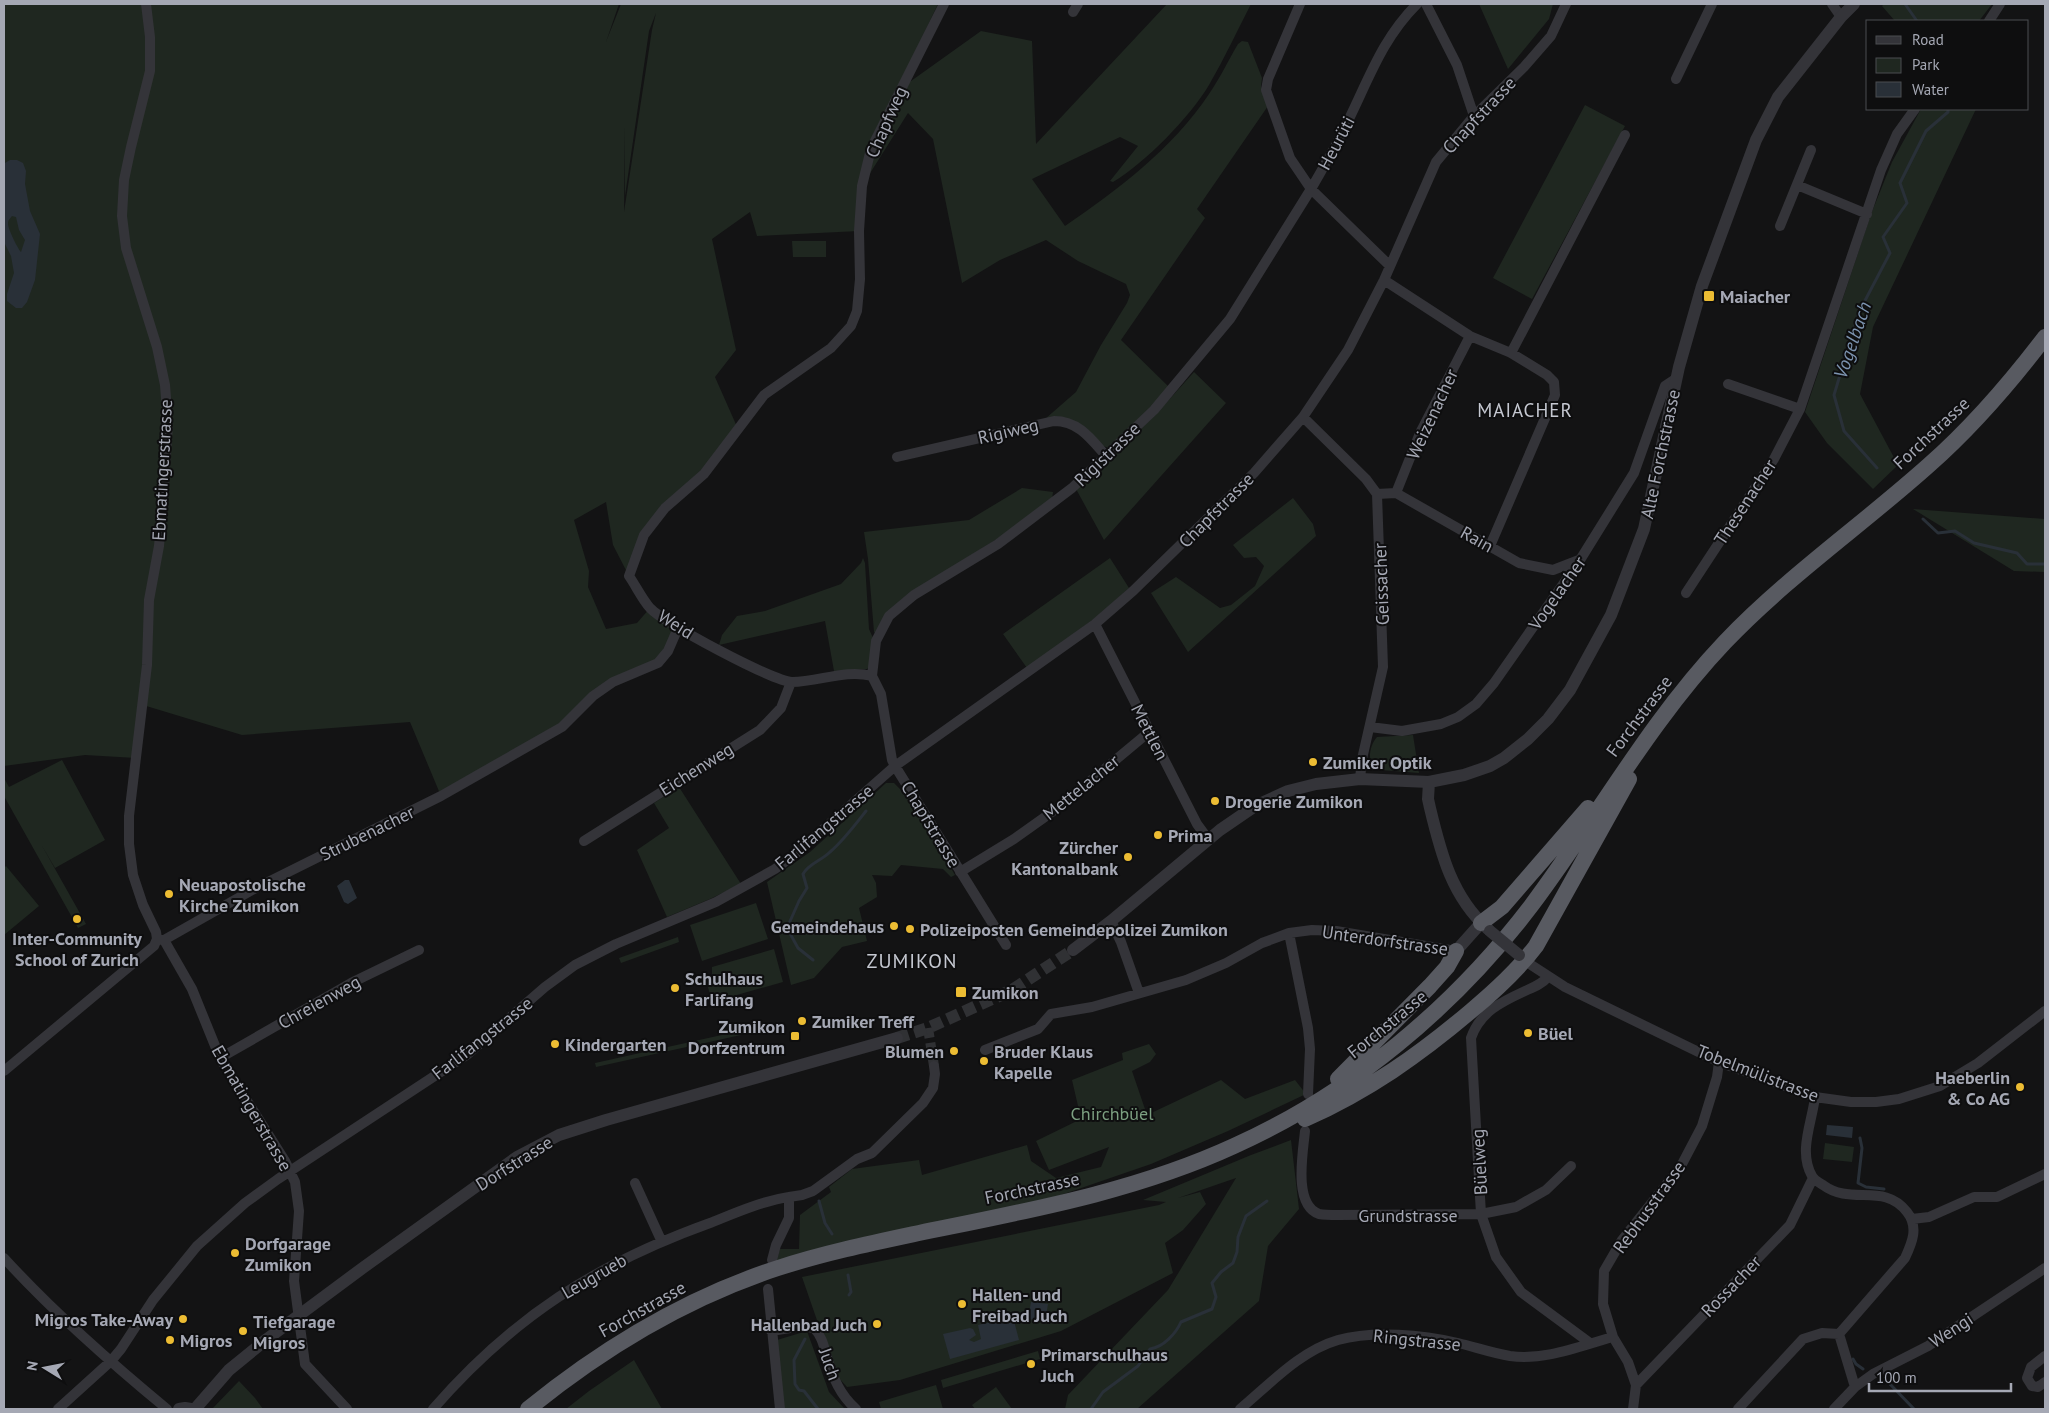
<svg xmlns="http://www.w3.org/2000/svg" width="2049" height="1413" font-family="'PT Sans',sans-serif">
	<rect width="100%" height="100%" fill="#131314"/>
	<!-- green -->
	<path fill="#1f2720" fill-rule="evenodd" d="M 4,4 L 619,4 L 606,42 L 621,4 L 938,4 L 897,91 L 981,31 L 1032,41 L 1036,144 L 1167,4 L 1251,4 C 1237,31 1224,59 1209,85 C 1190,117 1145,163 1113,182 L 1110,181 L 1138,146 L 1120,137 L 1032,179 L 1065,226 C 1119,189 1172,149 1209,94 C 1220,78 1228,61 1238,44 L 1242,41 L 1248,42 L 1262,78 L 1261,86 L 1268,106 L 1197,209 L 1205,218 L 1121,340 L 1170,388 L 1109,448 L 1103,446 L 1086,429 L 1045,419 L 1076,392 L 1101,345 L 1127,303 L 1130,295 L 1126,284 L 1078,261 L 1046,240 L 1000,260 L 962,283 L 933,139 L 908,113 L 862,186 L 859,231 L 757,236 L 750,212 L 712,239 L 736,350 L 715,377 L 738,429 L 644,535 L 629,576 L 613,545 L 606,502 L 574,520 L 589,571 L 588,587 L 606,629 L 637,623 L 650,608 L 678,628 L 658,663 L 613,682 L 562,727 L 441,796 L 410,722 L 242,735 L 143,705 L 136,758 L 85,755 L 4,766 ZM 656,13 L 652,30 L 624,212 L 625,126 L 625,196 L 649,31 Z
		M 1479,4 L 1553,4 L 1549,19 L 1508,69 Z
		M 1884,4 L 1992,4 L 1979,21 L 1895,21 L 1882,6 Z
		M 1585,105 L 1625,126 L 1532,299 L 1493,278 Z
		M 1921,109 L 1976,109 L 1873,327 L 1860,394 L 1898,465 L 1873,489 L 1827,443 L 1805,412 L 1871,214 L 1892,162 Z
		M 792,241 L 826,241 L 826,257 L 793,257 Z
		M 1194,372 L 1226,403 L 1104,540 L 1076,489 C 1119,453 1157,414 1194,372 Z
		M 1022,488 L 1053,492 L 1052,499 L 1008,532 L 902,599 L 885,617 L 877,635 L 874,632 L 868,559 L 864,532 L 969,520 Z
		M 1293,498 L 1313,524 L 1316,536 L 1188,652 L 1151,593 L 1176,577 L 1220,608 L 1231,605 L 1255,586 L 1264,566 L 1256,557 L 1244,558 L 1233,545 Z
		M 1913,509 L 2045,519 L 2045,572 L 2014,571 Z
		M 863,558 L 865,563 L 869,629 L 873,638 L 870,666 L 867,669 L 834,671 L 825,621 L 719,645 L 722,635 L 737,616 L 765,611 L 841,584 L 861,563 Z
		M 1110,558 L 1129,588 L 1098,616 L 1027,668 L 1003,634 Z
		M 1413,735 L 1419,773 L 1381,770 L 1372,766 C 1368,757 1370,745 1377,737 Z
		M 62,760 L 105,840 L 55,868 L 41,844 L 86,924 L 78,928 L 4,796 L 4,778 L 9,787 Z
		M 886,783 L 894,783 L 901,790 L 903,788 L 955,875 L 951,877 L 943,869 L 901,865 L 892,876 L 872,875 L 876,883 L 877,897 L 859,908 L 867,941 L 842,947 L 814,978 L 791,985 L 767,882 L 810,852 Z
		M 679,787 L 741,884 L 710,899 L 667,917 L 637,850 L 669,828 L 654,803 Z
		M 6,866 L 39,906 L 4,935 L 4,868 Z
		M 756,903 L 768,939 L 702,961 L 690,925 Z
		M 678,937 L 679,942 L 621,963 L 619,958 Z
		M 774,949 L 783,982 L 712,1002 L 706,980 L 712,975 L 712,967 Z
		M 749,1029 L 750,1033 L 596,1067 L 595,1063 Z
		M 1149,1044 L 1156,1054 L 1150,1062 L 1132,1071 L 1147,1115 L 1221,1080 L 1245,1099 L 1295,1080 L 1306,1094 L 1228,1131 L 1151,1164 L 1058,1196 L 776,1261 L 780,1249 L 799,1249 L 800,1215 L 831,1192 L 829,1187 L 852,1169 L 919,1160 L 922,1175 L 1027,1145 L 1031,1161 L 1056,1178 L 1101,1167 L 1109,1147 L 1049,1170 L 1036,1141 L 1081,1119 L 1072,1080 L 1123,1060 L 1122,1053 Z
		M 1291,1140 L 1299,1209 L 1268,1246 L 1259,1301 L 1137,1409 L 1065,1409 L 1068,1395 L 1168,1290 L 1236,1178 L 1178,1198 L 1200,1192 L 1206,1204 L 1183,1230 L 1165,1243 L 1173,1273 L 1061,1331 L 900,1380 L 847,1387 L 836,1375 L 802,1277 L 1159,1205 L 1166,1202 L 1143,1200 L 1251,1155 Z
		M 1825,1143 L 1854,1147 L 1852,1162 L 1823,1159 Z
		M 807,1331 L 829,1392 L 845,1409 L 784,1409 L 777,1340 Z
		M 1038,1351 L 1040,1359 L 943,1388 L 941,1380 Z
		M 634,1360 L 662,1409 L 566,1409 L 589,1391 Z
		M 239,1381 L 255,1398 L 263,1409 L 212,1409 Z
		M 936,1385 L 943,1409 L 881,1409 L 879,1402 Z
		M 996,1387 L 1012,1409 L 975,1409 L 972,1405 Z"/>
	<!-- water -->
	<path fill="#293038" fill-rule="evenodd" d="M 10,160 L 17,160 L 23,163 L 26,171 L 25,184 L 30,211 L 40,234 L 35,280 L 27,302 L 22,308 L 16,308 L 7,301 L 7,294 L 14,273 L 11,256 L 4,242 L 4,167 L 5,163 ZM 12,216 L 16,217 L 19,230 L 25,240 L 21,252 C 18,249 8,229 8,224 C 8,220 9,220 12,216 Z
		M 345,880 L 349,880 L 357,898 L 348,904 L 344,902 L 337,886 Z
		M 1827,1125 L 1853,1127 L 1852,1138 L 1826,1135 Z
		M 1031,1302 L 1048,1304 L 1045,1322 L 1028,1319 Z
		M 1013,1317 L 1019,1340 L 950,1359 L 943,1334 L 970,1328 L 973,1329 L 976,1335 L 969,1340 L 974,1342 L 981,1339 L 978,1325 Z"/>
	<g fill="none" stroke-linecap="round" stroke-linejoin="round">
		<!-- stream -->
		<path stroke="#293038" stroke-width="3" d="M 1905,4 L 1917,21
			M 1877,468 L 1844,431 L 1834,395 L 1859,312 L 1890,253 L 1883,237 L 1907,203 L 1900,183 L 1926,131 L 1948,112 L 1948,109
			M 1923,519 L 1938,533 L 1955,531 L 1974,543 L 2017,553 L 2027,564 L 2045,564
			M 813,960 L 798,948 L 787,928 L 799,901 L 807,888 L 803,874 C 809,863 821,861 830,852 C 843,841 855,825 866,811
			M 1860,1138 L 1862,1148 L 1858,1183 L 1866,1187 L 1884,1189
			M 819,1201 L 825,1223 L 832,1234
			M 848,1275 L 851,1292 L 849,1295
			M 805,1339 L 794,1360 L 795,1384 L 799,1390 L 804,1391 L 818,1409
			M 1853,1359 L 1856,1364 L 1863,1369
			M 1888,1382 L 1914,1409
			M 1091,1409 L 1103,1392 L 1138,1366 L 1150,1349 C 1164,1347 1176,1333 1181,1322 L 1212,1309 L 1216,1297 L 1212,1283 L 1221,1272 L 1233,1263 L 1237,1252 L 1238,1237 L 1246,1216 L 1267,1201"/>
		<!-- minor-tunnel -->
		<path stroke="#303134" stroke-width="10" stroke-dasharray="10 5" stroke-linecap="butt" d="M 928,1028 L 934,1066"/>
		<!-- tertiary-tunnel -->
		<path stroke="#303134" stroke-width="12" stroke-dasharray="12 6" stroke-linecap="butt" d="M 897,1038 L 928,1028 L 1012,990 L 1073,950"/>
		<!-- minor -->
		<path stroke="#343439" stroke-width="10" d="M 146,4 L 150,37 L 150,71 L 131,147 L 124,180 L 122,216 L 126,248 L 157,347 L 165,385 L 168,424 L 161,525 L 159,546 L 149,600 L 147,665 L 129,816 L 129,844 L 133,875 L 143,905 L 156,932 L 157,939
			M 944,4 L 871,149 L 862,186 L 859,231 L 860,279 L 857,311 L 851,326 L 831,348 L 764,395 L 704,474 L 665,508 L 644,535 L 629,576 C 636,586 642,599 650,608 C 664,623 772,681 792,682 C 819,682 845,669 872,676 L 881,694 L 892,760 L 895,766 L 1006,945
			M 1426,4 L 1457,65 L 1474,116
			M 1832,4 L 1841,17
			M 1073,12 L 1078,4
			M 1989,21 L 2000,4
			M 1676,79 L 1712,4
			M 1797,185 L 1867,214
			M 1780,226 L 1811,150
			M 1390,266 L 1311,189 C 1324,166 1338,143 1349,119 C 1370,76 1383,38 1417,4
			M 1384,280 L 1470,336 L 1511,353 L 1547,375 L 1554,382 L 1555,395 L 1490,546
			M 1511,353 L 1625,135
			M 1728,384 L 1800,409
			M 1303,417 L 1366,479 L 1377,494 L 1383,667 L 1362,759 L 1360,779
			M 897,457 L 1054,421 C 1079,421 1091,439 1107,457
			M 1396,493 L 1420,433 L 1470,336
			M 1377,494 L 1396,493 L 1519,563 L 1553,570 L 1579,560
			M 1686,593 L 1774,459 L 1800,409 L 1881,170 L 1897,134 L 1915,109
			M 1095,624 L 1197,824 L 1208,839
			M 872,676 L 876,641 L 889,616 L 914,595 L 998,544 L 1072,488 L 1154,410 L 1230,319 L 1311,189 L 1290,158 L 1266,90 L 1268,79 L 1300,4
			M 1370,727 L 1402,731 L 1441,724 L 1458,717 L 1476,704 L 1494,683 L 1580,560 L 1634,473 L 1665,386 L 1677,378
			M 584,841 L 760,730 L 781,708 L 791,682
			M 960,872 L 1014,839 L 1059,807 L 1149,732
			M 1111,921 L 1121,942 L 1139,993
			M 1289,933 L 1308,1028 L 1310,1049 L 1308,1094
			M 157,939 L 164,940 L 254,889 L 441,796 L 562,727 L 593,696 L 613,682 L 658,663 L 668,651 L 678,628
			M 164,940 L 192,989 L 220,1058 L 285,1161 L 295,1182 L 299,1211 L 294,1281 L 305,1364 L 347,1409
			M 1525,961 L 1565,987 L 1719,1062 L 1815,1097 L 1851,1102 L 1876,1102 L 1899,1099 L 1940,1086 L 1978,1063 L 2045,1011
			M 1548,977 C 1542,984 1534,987 1525,991 C 1501,1002 1480,1012 1471,1038 L 1481,1214 L 1496,1257 L 1521,1292 L 1590,1343
			M 985,1050 L 1038,1029 L 1051,1014 L 1092,1007 L 1186,980 L 1226,963 L 1262,943 L 1289,933 L 1312,930 L 1336,931 L 1456,951
			M 220,1058 L 351,983 L 419,950
			M 4,1071 L 154,946 L 157,939
			M 1815,1097 C 1812,1123 1798,1151 1812,1176 C 1814,1180 1820,1183 1823,1185 C 1851,1206 1884,1182 1907,1212 C 1919,1227 1912,1243 1905,1258 L 1839,1334 L 1855,1387 L 1834,1409
			M 1305,1131 C 1303,1152 1293,1205 1319,1214 C 1325,1215 1333,1215 1338,1215 L 1481,1214 L 1516,1207 L 1546,1190 L 1571,1166
			M 635,1183 L 661,1240
			M 1912,1219 L 1929,1217 L 1974,1197 L 1997,1197 L 2045,1174
			M 4,1258 C 54,1313 110,1362 167,1409
			M 772,1260 L 776,1245 L 789,1218 L 789,1197 L 802,1195 L 813,1191 L 857,1159 L 872,1153 L 923,1103 L 933,1088 L 935,1074 L 934,1066
			M 768,1289 L 780,1409
			M 771,1331 L 803,1326 L 814,1328 C 822,1336 824,1347 827,1357 C 833,1378 840,1395 856,1409
			M 2045,1356 L 2031,1367 L 2027,1378 L 2032,1386 L 2038,1387 L 2045,1382
			M 1636,1385 L 1790,1225 L 1813,1178
			M 1855,1387 L 1873,1374 L 1928,1346 L 2045,1268
			M 58,1409 L 111,1361 L 121,1349 L 153,1300 L 197,1246 L 245,1203 L 278,1179 L 468,1054 L 545,987 L 575,965 L 616,944 L 716,902 L 775,869 L 794,855 L 895,766 L 1095,624 L 1133,591 L 1254,473 L 1303,417 L 1348,350 L 1384,280 L 1436,162 L 1474,116 L 1524,67 L 1551,36 L 1566,4
			M 433,1409 C 513,1317 596,1264 710,1223 C 735,1213 762,1201 789,1197
			M 1240,1409 C 1270,1384 1300,1351 1338,1340 C 1374,1330 1423,1335 1458,1343 C 1475,1347 1492,1353 1510,1356 C 1545,1361 1580,1346 1613,1337
			M 1633,1409 L 1636,1385 L 1628,1362 L 1613,1337 L 1603,1304 L 1604,1271 L 1622,1240 L 1681,1166 L 1702,1126 L 1717,1077 L 1719,1062
			M 1738,1409 L 1803,1339 L 1822,1333 L 1839,1334"/>
		<!-- tertiary -->
		<path stroke="#343439" stroke-width="12" d="M 1429,782 L 1428,799 L 1430,808 C 1441,854 1452,897 1488,929
			M 1073,950 L 1111,921 L 1220,830 L 1255,806 L 1288,791 L 1316,784 L 1360,779 L 1429,782 L 1464,775 L 1490,766 L 1504,758 L 1528,739 L 1548,719 L 1570,690 L 1611,615 L 1644,529 L 1679,367 L 1702,286 L 1756,140 L 1778,97 L 1841,17 L 1854,4
			M 1456,951 L 1481,923
			M 179,1409 L 185,1408 L 191,1409
			M 195,1409 L 229,1370 L 267,1339 L 364,1267 L 517,1157 L 559,1135 L 606,1120 L 897,1038"/>
		<!-- trunk -->
		<path stroke="#585a61" stroke-width="16" d="M 1481,923 L 1502,907 L 1588,808
			M 1338,1079 L 1430,986 L 1447,967 L 1456,951
			M 1305,1119 C 1368,1091 1419,1055 1471,1011 C 1495,991 1518,970 1536,946 L 1629,779
			M 528,1409 C 603,1348 686,1298 778,1268 C 824,1253 872,1243 919,1233 C 1026,1211 1134,1192 1234,1146 C 1352,1093 1453,1008 1531,906 C 1597,818 1649,722 1725,642 C 1787,577 1862,525 1929,465 C 1972,427 2010,383 2045,337"/>
		<!-- tertiary-bridge -->
		<path stroke="#343439" stroke-width="12" d="M 1490,931 L 1519,955"/>
	</g>
	<!-- markers -->
	<g fill="#ecbc33" stroke="#0e0e0f" stroke-width="2">
		<rect x="1703" y="290" width="12" height="12" rx="2.5"/>
		<circle cx="1313" cy="762" r="5"/>
		<circle cx="1215" cy="801" r="5"/>
		<circle cx="1158" cy="835" r="5"/>
		<circle cx="1128" cy="857" r="5"/>
		<circle cx="169" cy="894" r="5"/>
		<circle cx="77" cy="919" r="5"/>
		<circle cx="894" cy="926" r="5"/>
		<circle cx="910" cy="929" r="5"/>
		<circle cx="675" cy="988" r="5"/>
		<rect x="955" y="986" width="12" height="12" rx="2.5"/>
		<circle cx="802" cy="1021" r="5"/>
		<circle cx="1528" cy="1033" r="5"/>
		<rect x="790" y="1031" width="10" height="10" rx="2.5"/>
		<circle cx="555" cy="1044" r="5"/>
		<circle cx="954" cy="1051" r="5"/>
		<circle cx="984" cy="1061" r="5"/>
		<circle cx="2020" cy="1087" r="5"/>
		<circle cx="235" cy="1253" r="5"/>
		<circle cx="962" cy="1304" r="5"/>
		<circle cx="183" cy="1319" r="5"/>
		<circle cx="877" cy="1324" r="5"/>
		<circle cx="243" cy="1331" r="5"/>
		<circle cx="170" cy="1340" r="5"/>
		<circle cx="1031" cy="1364" r="5"/>
	</g>
	<g text-anchor="middle" dominant-baseline="central" stroke-width="4" stroke-linejoin="round" paint-order="stroke">
		<!-- street labels -->
		<g font-size="18" fill="#a5a8b4" stroke="#0e0e0f">
			<text transform="translate(1479 115) rotate(-47)">Chapfstrasse</text>
			<text transform="translate(886 122) rotate(-66)">Chapfweg</text>
			<text transform="translate(1336 143) rotate(-62)">Heurüti</text>
			<text transform="translate(1432 414) rotate(-65)">Weizenacher</text>
			<text transform="translate(1008 431) rotate(-13)">Rigiweg</text>
			<text transform="translate(1931 433) rotate(-43)">Forchstrasse</text>
			<text transform="translate(1107 454) rotate(-44)">Rigistrasse</text>
			<text transform="translate(1660 454) rotate(-78)">Alte Forchstrasse</text>
			<text transform="translate(162 470) rotate(-87)">Ebmatingerstrasse</text>
			<text transform="translate(1745 502) rotate(-57)">Thesenacher</text>
			<text transform="translate(1216 510) rotate(-45)">Chapfstrasse</text>
			<text transform="translate(1477 539) rotate(29)">Rain</text>
			<text transform="translate(1381 584) rotate(-92)">Geissacher</text>
			<text transform="translate(1557 593) rotate(-55)">Vogelacher</text>
			<text transform="translate(676 624) rotate(32)">Weid</text>
			<text transform="translate(1639 716) rotate(-53)">Forchstrasse</text>
			<text transform="translate(1150 732) rotate(63)">Mettlen</text>
			<text transform="translate(696 769) rotate(-32)">Eichenweg</text>
			<text transform="translate(1081 787) rotate(-39)">Mettelacher</text>
			<text transform="translate(931 824) rotate(59)">Chapfstrasse</text>
			<text transform="translate(824 827) rotate(-40)">Farlifangstrasse</text>
			<text transform="translate(367 833) rotate(-26)">Strubenacher</text>
			<text transform="translate(1385 940) rotate(8)">Unterdorfstrasse</text>
			<text transform="translate(319 1002) rotate(-29)">Chreienweg</text>
			<text transform="translate(1387 1024) rotate(-39)">Forchstrasse</text>
			<text transform="translate(482 1038) rotate(-38)">Farlifangstrasse</text>
			<text transform="translate(1758 1073) rotate(21)">Tobelmülistrasse</text>
			<text transform="translate(252 1108) rotate(60)">Ebmatingerstrasse</text>
			<text transform="translate(1479 1162) rotate(-93)">Büelweg</text>
			<text transform="translate(514 1163) rotate(-32)">Dorfstrasse</text>
			<text transform="translate(1032 1188) rotate(-12)">Forchstrasse</text>
			<text transform="translate(1649 1207) rotate(-54)">Rebhusstrasse</text>
			<text x="1408" y="1215">Grundstrasse</text>
			<text transform="translate(594 1276) rotate(-30)">Leugrueb</text>
			<text transform="translate(1731 1286) rotate(-46)">Rossacher</text>
			<text transform="translate(642 1309) rotate(-29)">Forchstrasse</text>
			<text transform="translate(1951 1330) rotate(-33)">Wengi</text>
			<text transform="translate(1417 1340) rotate(6)">Ringstrasse</text>
			<text transform="translate(830 1364) rotate(71)">Juch</text>
		</g>
		<!-- poi labels -->
		<g font-size="18" font-weight="bold" fill="#a5a8b4" stroke="#0e0e0f" text-anchor="start">
			<text x="1720" y="296">Maiacher</text>
			<text x="1323" y="762">Zumiker Optik</text>
			<text x="1225" y="801">Drogerie Zumikon</text>
			<text x="1168" y="835">Prima</text>
			<text x="1118" y="847" text-anchor="end">Zürcher<tspan x="1118" dy="21">Kantonalbank</tspan></text>
			<text x="179" y="884">Neuapostolische<tspan x="179" dy="21">Kirche Zumikon</tspan></text>
			<text x="884" y="926" text-anchor="end">Gemeindehaus</text>
			<text x="920" y="929">Polizeiposten Gemeindepolizei Zumikon</text>
			<text x="77" y="938" text-anchor="middle">Inter-Community<tspan x="77" dy="21">School of Zurich</tspan></text>
			<text x="685" y="978">Schulhaus<tspan x="685" dy="21">Farlifang</tspan></text>
			<text x="972" y="992">Zumikon</text>
			<text x="812" y="1021">Zumiker Treff</text>
			<text x="785" y="1026" text-anchor="end">Zumikon<tspan x="785" dy="21">Dorfzentrum</tspan></text>
			<text x="1538" y="1033">Büel</text>
			<text x="565" y="1044">Kindergarten</text>
			<text x="944" y="1051" text-anchor="end">Blumen</text>
			<text x="994" y="1051">Bruder Klaus<tspan x="994" dy="21">Kapelle</tspan></text>
			<text x="2010" y="1077" text-anchor="end">Haeberlin<tspan x="2010" dy="21">&amp; Co AG</tspan></text>
			<text x="245" y="1243">Dorfgarage<tspan x="245" dy="21">Zumikon</tspan></text>
			<text x="972" y="1294">Hallen- und<tspan x="972" dy="21">Freibad Juch</tspan></text>
			<text x="173" y="1319" text-anchor="end">Migros Take-Away</text>
			<text x="253" y="1321">Tiefgarage<tspan x="253" dy="21">Migros</tspan></text>
			<text x="867" y="1324" text-anchor="end">Hallenbad Juch</text>
			<text x="180" y="1340">Migros</text>
			<text x="1041" y="1354">Primarschulhaus<tspan x="1041" dy="21">Juch</tspan></text>
		</g>
		<!-- park labels -->
		<g font-size="18" fill="#7c9f81" stroke="#0e0e0f">
			<text x="1112" y="1113">Chirchbüel</text>
		</g>
		<!-- water labels -->
		<g font-size="19" font-style="italic" fill="#7c93af" stroke="#0e0e0f">
			<text transform="translate(1852 340) rotate(-71)">Vogelbach</text>
		</g>
		<!-- neighbourhood labels -->
		<g font-size="19" letter-spacing="1" fill="#c5c8d1" stroke="#0e0e0f">
			<text x="1525" y="410">MAIACHER</text>
		</g>
		<!-- quarter labels -->
		<g font-size="20" letter-spacing="1" fill="#c5c8d1" stroke="#0e0e0f">
			<text x="912" y="961">ZUMIKON</text>
		</g>
	</g>
	<!-- border -->
	<rect width="2049" height="1413" fill="none" stroke="#a5a8b4" stroke-width="10"/>
	<!-- legend -->
	<rect x="1866" y="20" width="162" height="90" fill="#0e0e0f" stroke="#4a4c51"/>
	<rect x="1876" y="36" width="25" height="8" fill="#343439" stroke="#4a4c51"/>
	<text x="1912" y="45" font-size="15" fill="#a5a8b4">Road</text>
	<rect x="1876" y="58" width="25" height="15" fill="#1f2720" stroke="#4a4c51"/>
	<text x="1912" y="70" font-size="15" fill="#a5a8b4">Park</text>
	<rect x="1876" y="82" width="25" height="15" fill="#293038" stroke="#4a4c51"/>
	<text x="1912" y="95" font-size="15" fill="#a5a8b4">Water</text>
	<!-- north arrow -->
	<g transform="translate(45 1368) rotate(280)" stroke="#0e0e0f" stroke-width="4" paint-order="stroke">
	<path d="M0-4L9 19L0 12L-9 19Z" fill="#a5a8b4"/>
	<text y="-8" font-size="14" font-weight="bold" text-anchor="middle" fill="#a5a8b4">N</text>
	</g>
	<!-- scale -->
	<path d="M1869 1383v8h142v-8" fill="none" stroke="#a5a8b4" stroke-width="2.5"/>
	<text x="1876" y="1383" font-size="15" fill="#a5a8b4" stroke="#0e0e0f" stroke-width="4" paint-order="stroke">100 m</text>
</svg>
